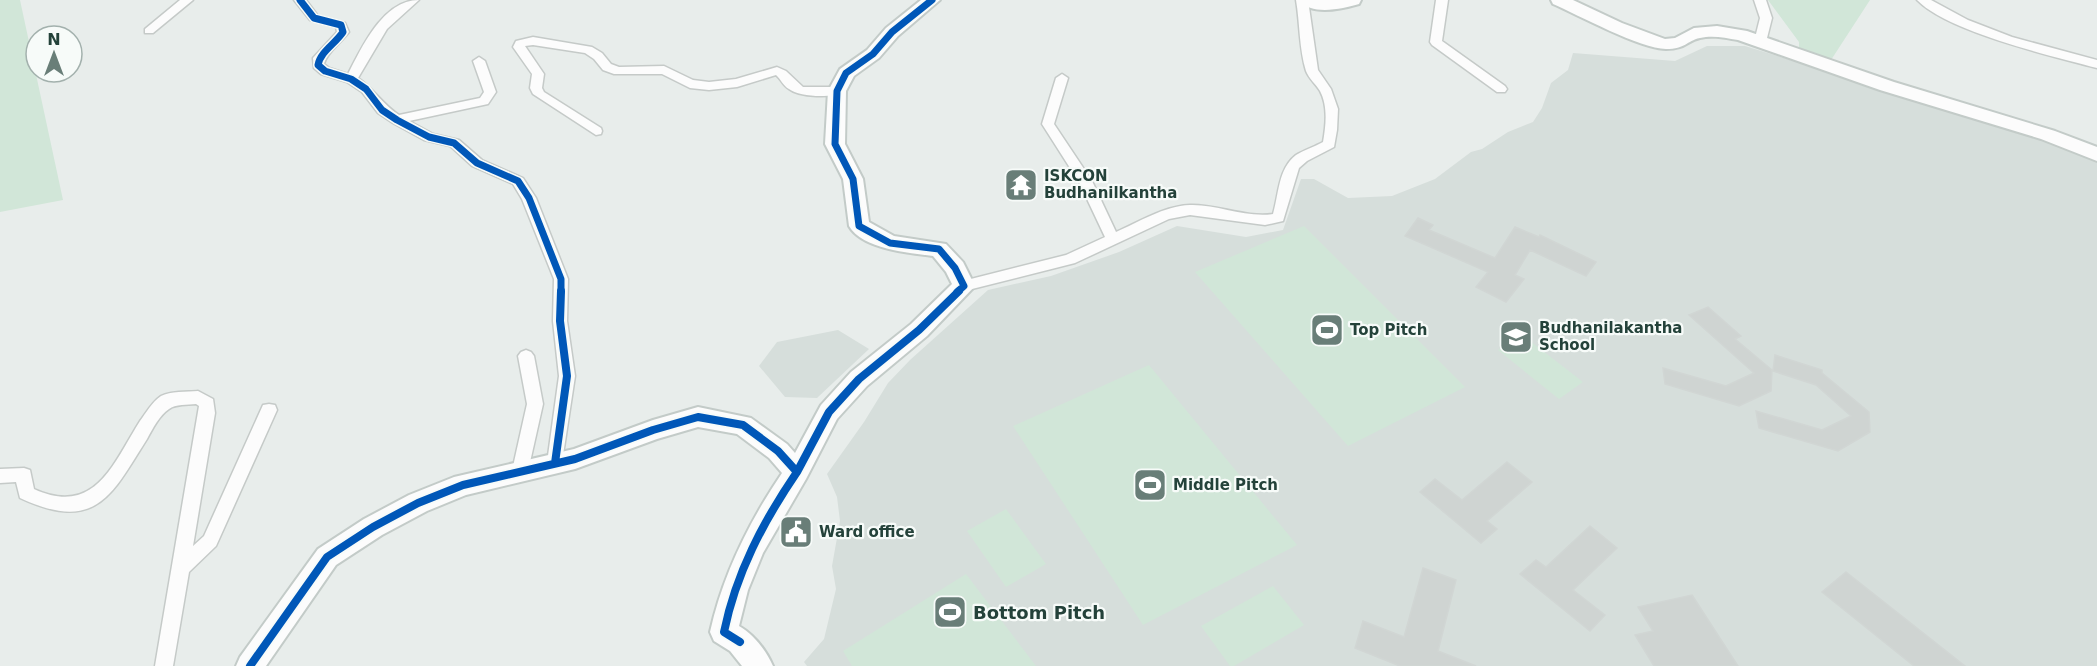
<svg xmlns="http://www.w3.org/2000/svg" width="2097" height="666" font-family="'DejaVu Sans',sans-serif">
	<rect width="100%" height="100%" fill="#e8edeb"/>
	<!-- built -->
	<path fill="#d6dedb" d="M 1707,46 L 1745,46 L 2016,130 L 2097,159 L 2097,666 L 807,666 L 804,662 L 824,639 L 836,589 L 832,566 L 840,521 L 837,497 L 827,474 L 864,422 L 888,383 L 910,360 L 988,290 L 1051,276 L 1119,252 L 1177,226 L 1246,237 L 1283,230 L 1301,179 L 1314,179 L 1348,198 L 1392,196 L 1435,179 L 1471,152 L 1482,149 L 1508,132 L 1533,122 L 1542,108 L 1551,83 L 1568,70 L 1573,53 L 1675,61 Z
		M 838,330 L 869,349 L 817,398 L 785,397 L 759,366 L 777,342 Z"/>
	<!-- green -->
	<path fill="#d1e6d8" d="M 0,0 L 20,0 L 63,200 L 0,212 Z
		M 1768,0 L 1870,0 L 1831,60 L 1799,50 L 1799,42 Z
		M 1304,226 L 1465,387 L 1348,446 L 1195,272 Z
		M 1521,334 L 1583,382 L 1559,399 L 1498,350 Z
		M 1149,365 L 1297,545 L 1143,625 L 1013,426 Z
		M 1006,509 L 1046,564 L 1006,587 L 967,531 Z
		M 966,574 L 1036,666 L 852,666 L 843,651 Z
		M 1273,586 L 1304,625 L 1234,666 L 1230,666 L 1201,626 Z"/>
	<!-- building -->
	<path fill="#cfd4d2" stroke="#d1d6d4" stroke-width="1.5" d="M 1418,218 L 1433,225 L 1429,230 L 1495,258 L 1515,227 L 1539,237 L 1540,235 L 1596,262 L 1586,276 L 1530,250 L 1515,275 L 1524,279 L 1506,302 L 1476,287 L 1488,272 L 1405,236 Z
		M 1708,307 L 1741,336 L 1735,339 L 1772,370 L 1771,391 L 1739,406 L 1665,384 L 1663,368 L 1726,386 L 1754,373 L 1689,315 Z
		M 1775,355 L 1822,370 L 1822,373 L 1869,412 L 1870,432 L 1838,451 L 1759,428 L 1756,411 L 1822,430 L 1851,416 L 1816,385 L 1773,371 Z
		M 1507,462 L 1532,482 L 1487,521 L 1497,529 L 1481,543 L 1420,492 L 1435,479 L 1462,500 Z
		M 1590,526 L 1617,548 L 1573,590 L 1605,615 L 1590,631 L 1520,574 L 1536,560 L 1546,567 Z
		M 1423,568 L 1456,580 L 1438,651 L 1476,666 L 1400,666 L 1355,648 L 1363,621 L 1404,637 Z
		M 1846,572 L 1965,666 L 1914,666 L 1822,592 Z
		M 1692,595 L 1738,666 L 1654,666 L 1635,635 L 1653,631 L 1638,607 Z"/>
	<g fill="none" stroke-linecap="round" stroke-linejoin="round">
		<!-- street casing -->
		<g stroke="#c5cac8" stroke-width="3">
			<path id="street" d="M 180,0 L 193,0 L 153,33 L 145,33 L 145,29 Z
				M 294,0 L 306,0 L 318,16 L 345,23 L 349,32 C 342,42 326,53 324,64 L 329,68 L 348,74 C 362,47 383,0 419,0 L 387,29 L 358,78 C 374,89 383,105 399,115 L 480,98 L 484,92 L 473,61 L 479,57 L 485,61 L 496,92 L 488,104 L 409,121 L 433,134 L 459,140 L 482,160 L 523,178 L 536,198 L 568,279 L 567,321 L 575,376 L 561,468 L 555,470 L 549,468 L 547,463 L 559,376 L 553,321 L 554,279 L 522,199 L 513,184 L 472,166 L 450,146 L 424,140 L 393,123 L 378,113 L 362,92 L 347,82 L 321,74 L 314,68 L 313,58 L 337,32 L 336,27 L 310,20 Z
				M 1296,0 L 1308,0 L 1318,70 L 1331,89 L 1338,109 L 1337,130 L 1334,147 L 1307,161 L 1299,168 L 1283,221 L 1265,225 L 1190,215 L 1169,219 L 1075,263 L 964,291 L 959,290 L 957,286 L 959,282 L 1066,255 L 1105,237 L 1079,182 L 1042,124 L 1056,78 L 1062,74 L 1068,78 L 1054,124 L 1092,181 L 1116,232 C 1139,222 1164,206 1190,205 C 1217,204 1245,218 1273,214 C 1279,194 1278,169 1296,155 C 1304,150 1314,147 1323,142 C 1326,125 1328,106 1320,91 C 1316,84 1309,79 1306,71 C 1299,49 1300,23 1296,0 Z
				M 1436,0 L 1448,0 L 1442,41 L 1505,86 L 1507,89 L 1505,92 L 1497,92 L 1432,45 L 1430,42 Z
				M 1754,0 L 1766,0 L 1772,18 L 1766,42 L 1760,46 L 1754,42 L 1760,18 Z
				M 1917,0 L 1931,0 L 1968,20 L 2012,37 L 2097,60 L 2097,68 C 2052,56 1948,32 1917,0 Z
				M 533,37 L 592,47 L 602,53 L 611,64 L 619,67 L 664,66 L 693,80 L 709,82 L 736,79 L 777,67 L 786,71 L 803,87 L 837,87 L 843,91 C 834,99 799,97 789,89 C 783,86 781,79 776,75 L 737,87 L 709,90 L 690,88 L 662,74 L 614,74 L 603,70 L 594,59 L 585,53 L 533,45 L 525,46 L 544,74 L 542,88 L 544,92 L 601,128 L 602,131 L 601,134 L 596,135 L 533,94 L 530,88 L 532,74 L 513,47 L 516,41 Z
				M 526,350 L 531,352 L 534,356 L 543,404 L 528,471 L 526,476 L 520,478 L 514,476 L 512,471 L 527,404 L 518,356 L 521,352 Z
				M 198,391 L 213,399 L 215,413 L 193,546 L 204,536 L 263,405 L 269,404 L 275,405 L 277,410 L 216,546 L 189,572 L 173,666 L 155,666 L 199,406 L 196,404 C 188,405 175,404 169,409 C 159,416 153,428 147,439 C 111,496 96,533 20,498 L 16,482 L 0,483 L 0,469 L 24,468 L 30,470 L 34,489 C 95,517 113,464 140,421 C 146,413 152,402 161,396 C 170,391 187,392 198,391 Z"/>
		</g>
		<!-- secondary casing -->
		<g stroke="#c3cbc8" stroke-width="4">
			<path id="secondary" d="M 921,0 L 940,0 L 898,36 L 879,58 L 854,76 L 846,91 L 845,144 L 863,179 L 869,222 L 894,236 L 946,244 L 963,262 L 975,286 L 927,336 L 867,386 L 837,419 L 806,479 L 763,553 L 748,590 L 739,626 C 754,635 766,650 773,666 L 742,666 L 730,651 L 714,641 L 710,632 C 723,574 749,522 782,473 L 769,458 L 737,434 L 698,427 L 657,439 L 575,469 L 466,495 L 427,511 L 382,535 L 336,565 L 266,666 L 236,666 L 240,657 L 318,549 L 364,519 L 409,495 L 454,477 L 574,449 L 653,420 L 698,407 L 751,418 L 787,444 L 795,453 L 821,405 L 851,372 L 911,324 L 952,284 L 946,272 L 933,256 C 909,253 862,249 849,226 L 843,179 L 825,144 L 828,91 L 840,69 L 867,50 L 886,28 Z
				M 1299,0 L 1361,0 L 1359,4 C 1342,9 1311,16 1299,0 Z
				M 1551,0 L 1573,0 L 1622,23 L 1665,39 L 1675,38 L 1694,28 L 1717,26 L 1747,31 L 1894,82 L 2055,131 L 2097,147 L 2097,161 L 2041,139 L 1880,90 L 1738,40 C 1725,38 1713,35 1700,38 C 1686,41 1686,49 1666,49 C 1641,49 1578,15 1553,4 Z"/>
		</g>
		<!-- street -->
		<use href="#street" fill="#fcfcfc" fill-rule="evenodd"/>
		<!-- secondary -->
		<use href="#secondary" fill="#fcfcfc" fill-rule="evenodd"/>
		<!-- cycleway-far1 casing -->
		<g stroke="#f7fbf9" stroke-width="10">
			<path id="cycleway-far1" d="M 300,0 L 314,18 L 341,25 L 343,32 C 336,43 320,52 318,65 L 325,71 L 351,79 L 366,89 L 382,110 L 397,120 L 429,137 L 454,143 L 477,163 L 518,181 L 529,198 L 561,279 L 561,292
				M 932,0 L 892,32 L 873,54 L 846,73 L 837,91 L 835,144 L 853,179 L 859,226 L 890,243 L 939,249 L 955,268 L 964,286 L 957,292"/>
		</g>
		<!-- cycleway casing -->
		<g stroke="#f7fbf9" stroke-width="12">
			<path id="cycleway" d="M 555,463 L 567,376 L 560,321 L 561,291
				M 797,472 L 829,412 L 859,379 L 919,330 L 959,291
				M 250,666 L 327,557 L 373,527 L 418,503 L 463,485 L 575,459 L 653,430 L 698,417 L 743,425 L 778,451 L 797,472 C 763,522 736,573 724,632 L 740,642"/>
		</g>
		<!-- cycleway-far1 -->
		<use href="#cycleway-far1" stroke="#0057b8" stroke-width="7"/>
		<!-- cycleway -->
		<use href="#cycleway" stroke="#0057b8" stroke-width="8"/>
	</g>
	<!-- icons -->
	<defs>
		<g id="temple-square" transform="scale(1.725)"><rect x="-9" y="-9" width="18" height="18" rx="4" fill="#697e78" stroke="#f7fbf9"/><path d="M0-6L5-2H3V0L6.5 2.5H4V6H1.5V3h-3V6H-4V2.5H-6.5L-3 0V-2H-5Z" fill="#fff"/></g>
		<g id="stadium-square" transform="scale(1.725)"><rect x="-9" y="-9" width="18" height="18" rx="4" fill="#697e78" stroke="#f7fbf9"/><path d="M0-5a6.5 5 0 1 0 0 10a6.5 5 0 1 0 0-10ZM-3.5-1.8h7v3.6h-7Z" fill="#fff"/></g>
		<g id="school-square" transform="scale(1.725)"><rect x="-9" y="-9" width="18" height="18" rx="4" fill="#697e78" stroke="#f7fbf9"/><path d="M0-5L7-2L0 1L-7-2ZM-4 1L0 2.5L4 1V4Q0 6-4 4Z" fill="#fff"/></g>
		<g id="civic-square" transform="scale(1.725)"><rect x="-9" y="-9" width="18" height="18" rx="4" fill="#697e78" stroke="#f7fbf9"/><path d="M-.6-6.5H3V-4.5H.6V-3L4-1V1h2V6H-6V1h2V-1L-.6-3ZM-1.2 2.5V6h2.4V2.5Z" fill="#fff"/></g>
	</defs>
	<g fill-rule="evenodd">
		<use href="#temple-square" x="1021" y="185"/>
		<use href="#stadium-square" x="1327" y="330"/>
		<use href="#school-square" x="1516" y="337"/>
		<use href="#stadium-square" x="1150" y="485"/>
		<use href="#civic-square" x="796" y="532"/>
		<use href="#stadium-square" x="950" y="612"/>
	</g>
	<g text-anchor="middle" dominant-baseline="central" stroke-width="4.5" stroke-linejoin="round" paint-order="stroke">
		<!-- poi labels -->
		<g font-size="15" font-weight="bold" fill="#24423a" stroke="#f7fbf9" text-anchor="start">
			<text x="1044" y="176">ISKCON<tspan x="1044" dy="17">Budhanilkantha</tspan></text>
			<text x="1539" y="328">Budhanilakantha<tspan x="1539" dy="17">School</tspan></text>
			<text x="1350" y="330">Top Pitch</text>
			<text x="1173" y="485">Middle Pitch</text>
			<text x="819" y="532">Ward office</text>
		</g>
		<!-- near-poi labels -->
		<g font-size="18" font-weight="bold" fill="#24423a" stroke="#f7fbf9" text-anchor="start">
			<text x="973" y="612">Bottom Pitch</text>
		</g>
	</g>
	<!-- north arrow -->
	<g transform="translate(54 54)"><circle r="28" fill="#f7fbf9" stroke="#a3b1ad" stroke-width="1.5"/>
	<path d="M0-4.5L10 22L0 15L-10 22Z" fill="#697e78"/>
	<text y="-9" font-size="16" font-weight="bold" text-anchor="middle" fill="#24423a">N</text>
	</g>
</svg>
